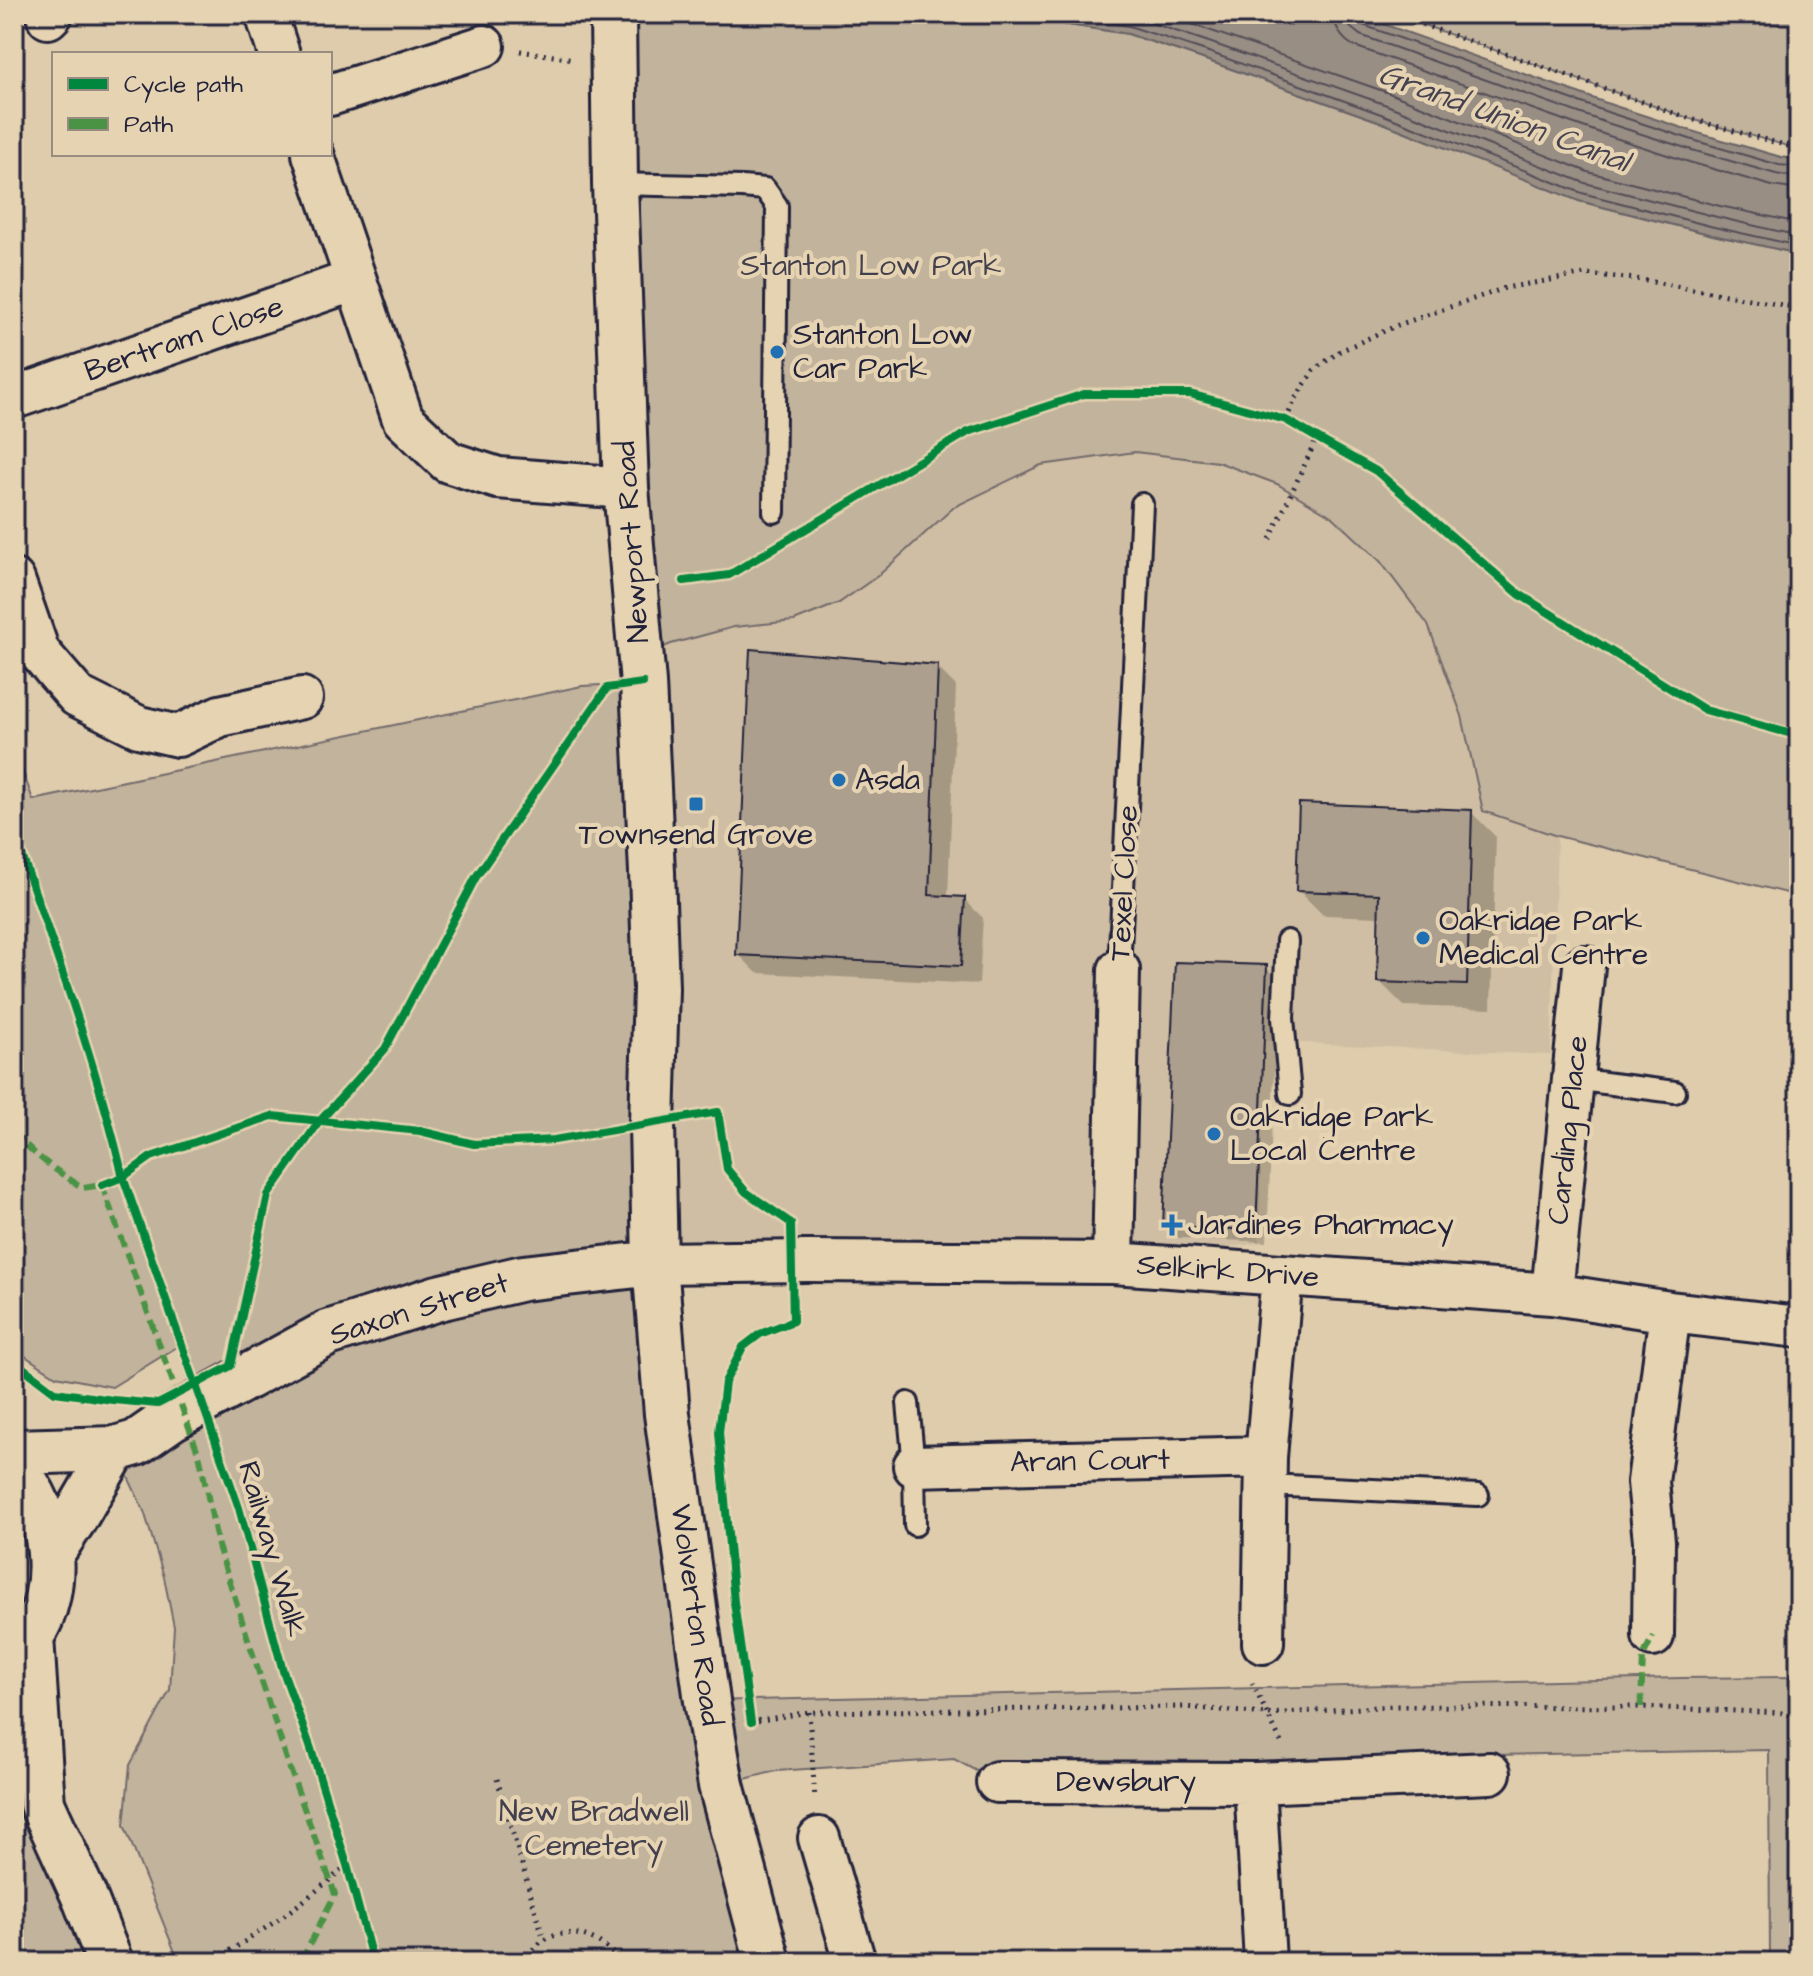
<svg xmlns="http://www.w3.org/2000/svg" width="1813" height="1976" font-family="'Architects Daughter',sans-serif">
	<rect width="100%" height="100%" fill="#deccac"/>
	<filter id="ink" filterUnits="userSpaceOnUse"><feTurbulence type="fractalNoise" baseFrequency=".0125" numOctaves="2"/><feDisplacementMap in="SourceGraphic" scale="16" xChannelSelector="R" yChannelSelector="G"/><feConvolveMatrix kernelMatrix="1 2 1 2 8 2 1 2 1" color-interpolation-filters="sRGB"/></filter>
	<g filter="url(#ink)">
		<!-- built -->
		<path fill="#cfbea3" d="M 1135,452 L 1218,462 L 1277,484 L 1333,517 L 1380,561 L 1428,625 L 1462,716 L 1483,811 L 1557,836 L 1551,1055 L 1264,1041 L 1259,1243 L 1113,1263 L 655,1263 L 640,657 L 671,644 L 734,627 L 794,621 L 879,575 L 954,507 L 1041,465 Z"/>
		<!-- green -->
		<path fill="#c2b39c" stroke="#726a6c" stroke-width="2" d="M 613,14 L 1005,14 L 1023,18 L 1128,34 L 1200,58 L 1378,121 L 1579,201 L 1713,235 L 1799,254 L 1799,896 L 1557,836 L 1483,811 L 1462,716 L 1428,625 L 1380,561 L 1333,517 L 1277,484 L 1218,462 L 1135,452 L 1041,465 L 954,507 L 879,575 L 839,603 L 794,621 L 734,627 L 671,644 L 640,657 Z
			M 1392,14 L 1799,14 L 1799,149 L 1691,119 Z
			M 643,683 L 654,952 L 707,1701 L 1681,1678 L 1799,1677 L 1799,1962 L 1770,1962 L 1769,1750 L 1493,1755 L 997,1782 L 954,1759 L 776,1771 L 722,1785 L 768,1962 L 380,1962 L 353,1883 L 373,1962 L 179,1962 L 124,1825 L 130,1765 L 170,1690 L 174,1627 L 164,1577 L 144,1511 L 115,1449 L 203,1406 L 161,1286 L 180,1345 L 112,1387 L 56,1376 L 14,1349 L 14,1241 L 19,1238 L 14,1226 L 14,747 L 33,800 L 582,686 Z
			M 14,1783 L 42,1804 L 110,1962 L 14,1962 Z"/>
		<!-- water -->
		<path fill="#998e83" stroke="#696366" stroke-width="2" d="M 1005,14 L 1355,14 L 1612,105 L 1698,133 L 1781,157 L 1799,160 L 1799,254 L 1713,235 L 1579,201 L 1378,121 L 1200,58 L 1128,34 L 1023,18 Z"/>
		<!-- shadow -->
		<path fill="#0003" d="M 937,667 L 956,686 L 948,898 L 964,899 L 983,918 L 979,984 L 757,973 L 738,954 Z
			M 1471,812 L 1496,837 L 1491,1009 L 1404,1006 L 1379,981 L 1380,917 L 1323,915 L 1298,890 Z
			M 1266,967 L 1278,980 L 1267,1242 L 1178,1238 L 1166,1225 Z"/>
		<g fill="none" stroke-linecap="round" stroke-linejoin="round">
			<!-- shore -->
			<path stroke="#524d58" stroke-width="2" d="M 1048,14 L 1129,26 L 1203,50 L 1381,114 L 1582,193 L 1714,227 L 1799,246
				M 1116,14 L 1133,17 L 1206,41 L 1384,104 L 1585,183 L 1717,217 L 1799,236
				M 1163,14 L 1389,93 L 1588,172 L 1720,206 L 1799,223
				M 1334,14 C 1335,29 1341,39 1354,46 L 1603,134 L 1689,162 L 1772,186 L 1799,190
				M 1346,14 L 1350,27 L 1360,35 L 1607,123 L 1692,150 L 1776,174 L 1799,178
				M 1356,14 L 1358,21 L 1363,25 L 1610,113 L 1696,141 L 1779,165 L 1799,167"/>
		</g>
		<!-- building -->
		<path fill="#ad9f8e" stroke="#22223b" stroke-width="2" d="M 750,649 L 938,665 L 929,895 L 965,897 L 961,966 L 736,955 Z
			M 1299,803 L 1472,810 L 1467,985 L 1377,982 L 1379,894 L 1296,891 Z
			M 1175,962 L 1267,965 L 1256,1230 L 1163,1226 Z"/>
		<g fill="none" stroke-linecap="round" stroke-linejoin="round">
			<!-- service casing -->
			<g stroke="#22223b" stroke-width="26">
				<path id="service" d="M 615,184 L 742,187 L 765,189 L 777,206 L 774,512
					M 1287,941 L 1283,1018 L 1290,1094
					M 1119,970 L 1142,504
					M 1573,1079 L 1675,1092
					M 908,1403 L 914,1466 L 915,1525
					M 1267,1485 L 1478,1495"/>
			</g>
			<!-- minor casing -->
			<g stroke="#22223b" stroke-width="46">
				<path id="minor" d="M 266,14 L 279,54
					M 48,18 L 52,14
					M 330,95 L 484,46
					M 313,154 L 403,419 L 448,462 L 498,478 L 626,488
					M 14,398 L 355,280
					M 14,580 L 39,652 L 77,696 L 139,727 L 178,736 L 220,716 L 302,698
					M 655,1263 L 807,1261 L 1113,1263 L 1552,1294 L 1670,1312 L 1799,1327
					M 1113,1263 L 1119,970
					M 1552,1294 L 1584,966
					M 914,1466 L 1266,1457
					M 1653,1636 L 1654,1541 L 1648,1482 L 1670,1312
					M 1263,1643 L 1266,1457 L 1282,1275
					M 997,1782 L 1255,1783 L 1490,1773
					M 1255,1783 L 1265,1962
					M 819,1838 L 855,1962"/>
			</g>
			<!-- tertiary casing -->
			<g stroke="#22223b" stroke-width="50">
				<path id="tertiary" d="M 613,14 L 615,184 L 626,488 L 643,683 L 652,872 L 656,988 L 652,1124 L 655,1263 L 667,1414 L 707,1701 L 721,1785 L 768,1962
					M 14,1452 L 115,1449 L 136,1443 L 172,1418 L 328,1333 L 438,1298 L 523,1278 L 655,1263
					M 14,1468 C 54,1511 64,1588 30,1638 C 25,1645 19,1651 14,1657
					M 51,1554 L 74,1519 L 115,1449
					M 31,1637 L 42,1804 L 84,1896 L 110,1962"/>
			</g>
			<!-- path -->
			<path stroke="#22223b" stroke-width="5" stroke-dasharray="2 6" stroke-linecap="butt" d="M 1392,14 L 1691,119 L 1799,149
				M 520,51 L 574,59
				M 1286,420 L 1295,399 L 1314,370 L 1340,351 L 1398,325 L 1505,288 L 1585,274 L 1636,279 L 1799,308
				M 1270,539 L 1317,438
				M 1252,1683 L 1281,1742
				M 809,1712 L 815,1799
				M 750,1722 L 809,1712 L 1184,1707 L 1267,1714 L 1394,1706 L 1641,1707 L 1785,1713 L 1799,1719
				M 497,1779 L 544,1940
				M 209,1962 C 258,1936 305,1902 347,1865
				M 523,1962 C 547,1922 594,1926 620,1962"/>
			<!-- service -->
			<use href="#service" stroke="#e6d3b1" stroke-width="20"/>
			<!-- minor -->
			<use href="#minor" stroke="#e6d3b1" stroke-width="40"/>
			<!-- tertiary -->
			<use href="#tertiary" stroke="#e6d3b1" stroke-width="44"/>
			<!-- quiet -->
			<path stroke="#4a9344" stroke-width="6" stroke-dasharray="12 6" stroke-linecap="butt" d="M 14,1132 C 33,1155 58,1172 83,1188 L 102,1185 L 200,1458 L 218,1546 L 290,1769 L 335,1894 L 301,1962
				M 1641,1707 L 1643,1656 L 1653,1636"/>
			<!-- cycleway casing -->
			<g stroke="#e6d3b1" stroke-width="13">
				<path id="cycleway" d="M 684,581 L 729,575 L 968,432 L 1084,394 L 1190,394 L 1286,420 L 1317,438 L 1376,471 L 1519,594 L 1705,710 L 1799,736
					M 14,832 C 53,946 95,1059 123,1177 L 239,1508 L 283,1671 L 310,1746 L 347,1865 L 373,1962
					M 102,1185 L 123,1177 L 151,1157 L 272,1116 L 420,1131 L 474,1144 L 554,1140 L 718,1112 L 727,1169 L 746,1192 L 791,1223 L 793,1321 L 760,1334 L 743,1347 L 725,1382 L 719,1432 L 734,1602 L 751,1722
					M 14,1361 L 55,1392 L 113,1400 L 158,1404 L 231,1366 L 268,1195 L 319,1122 L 385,1049 L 476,877 L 607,688 L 643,683"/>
			</g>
			<!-- cycleway -->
			<use href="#cycleway" stroke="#00873e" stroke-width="8"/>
		</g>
	</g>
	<!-- markers -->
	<g fill="#1f6fb2" stroke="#e6d3b1" stroke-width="3">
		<circle cx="777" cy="352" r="8"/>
		<circle cx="839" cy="780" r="8"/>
		<rect x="688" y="796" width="16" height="16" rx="4"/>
		<circle cx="1423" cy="938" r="8"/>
		<circle cx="1214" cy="1134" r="8"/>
		<path d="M1168 1213h8v8h8v8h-8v8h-8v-8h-8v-8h8z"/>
	</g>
	<g text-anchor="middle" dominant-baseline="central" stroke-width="8" stroke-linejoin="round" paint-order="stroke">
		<!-- park labels -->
		<g font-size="30" fill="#423f4e" stroke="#e6d3b1">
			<text x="871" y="266">Stanton Low Park</text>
			<text x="594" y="1812">New Bradwell<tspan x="594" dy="34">Cemetery</tspan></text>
		</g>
		<!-- poi labels -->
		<g font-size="30" fill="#22223b" stroke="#e6d3b1" text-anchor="start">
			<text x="793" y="335">Stanton Low<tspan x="793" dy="34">Car Park</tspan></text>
			<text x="855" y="780">Asda</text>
			<text x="696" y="835" text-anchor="middle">Townsend Grove</text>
			<text x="1439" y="921">Oakridge Park<tspan x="1439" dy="34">Medical Centre</tspan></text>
			<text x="1230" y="1117">Oakridge Park<tspan x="1230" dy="34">Local Centre</tspan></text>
			<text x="1188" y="1225">Jardines Pharmacy</text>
		</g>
		<!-- street labels -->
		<g font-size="30" fill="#22223b" stroke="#e6d3b1">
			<text transform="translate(184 339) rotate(-19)">Bertram Close</text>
			<text transform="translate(632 542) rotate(-94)">Newport Road</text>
			<text transform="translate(1124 883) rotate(-87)">Texel Close</text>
			<text transform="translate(1568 1130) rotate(-84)">Carding Place</text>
			<text transform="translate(1228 1271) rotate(4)">Selkirk Drive</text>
			<text transform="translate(419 1309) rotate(-17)">Saxon Street</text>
			<text transform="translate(1090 1461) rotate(-1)">Aran Court</text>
			<text transform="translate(272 1549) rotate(74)">Railway Walk</text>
			<text transform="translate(696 1615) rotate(82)">Wolverton Road</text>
			<text x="1126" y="1782">Dewsbury</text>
		</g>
		<!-- water labels -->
		<g font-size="32" font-style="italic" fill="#464251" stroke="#e6d3b1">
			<text transform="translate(1504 118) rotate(20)">Grand Union Canal</text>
		</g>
	</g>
	<!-- margin -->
	<rect width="1813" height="1976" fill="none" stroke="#e6d3b1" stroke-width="48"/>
	<rect x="24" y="24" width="1765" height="1928" fill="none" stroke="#22223b" stroke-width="3" filter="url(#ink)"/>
	<!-- legend -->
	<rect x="52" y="52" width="280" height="104" fill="#e6d3b1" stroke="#988c82" stroke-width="2"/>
	<rect x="68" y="78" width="40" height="12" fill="#00873e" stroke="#988c82" stroke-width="2"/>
	<text x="124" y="92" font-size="24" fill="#22223b">Cycle path</text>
	<rect x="68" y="118" width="40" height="12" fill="#4a9344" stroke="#988c82" stroke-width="2"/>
	<text x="124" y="132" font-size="24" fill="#22223b">Path</text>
</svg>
